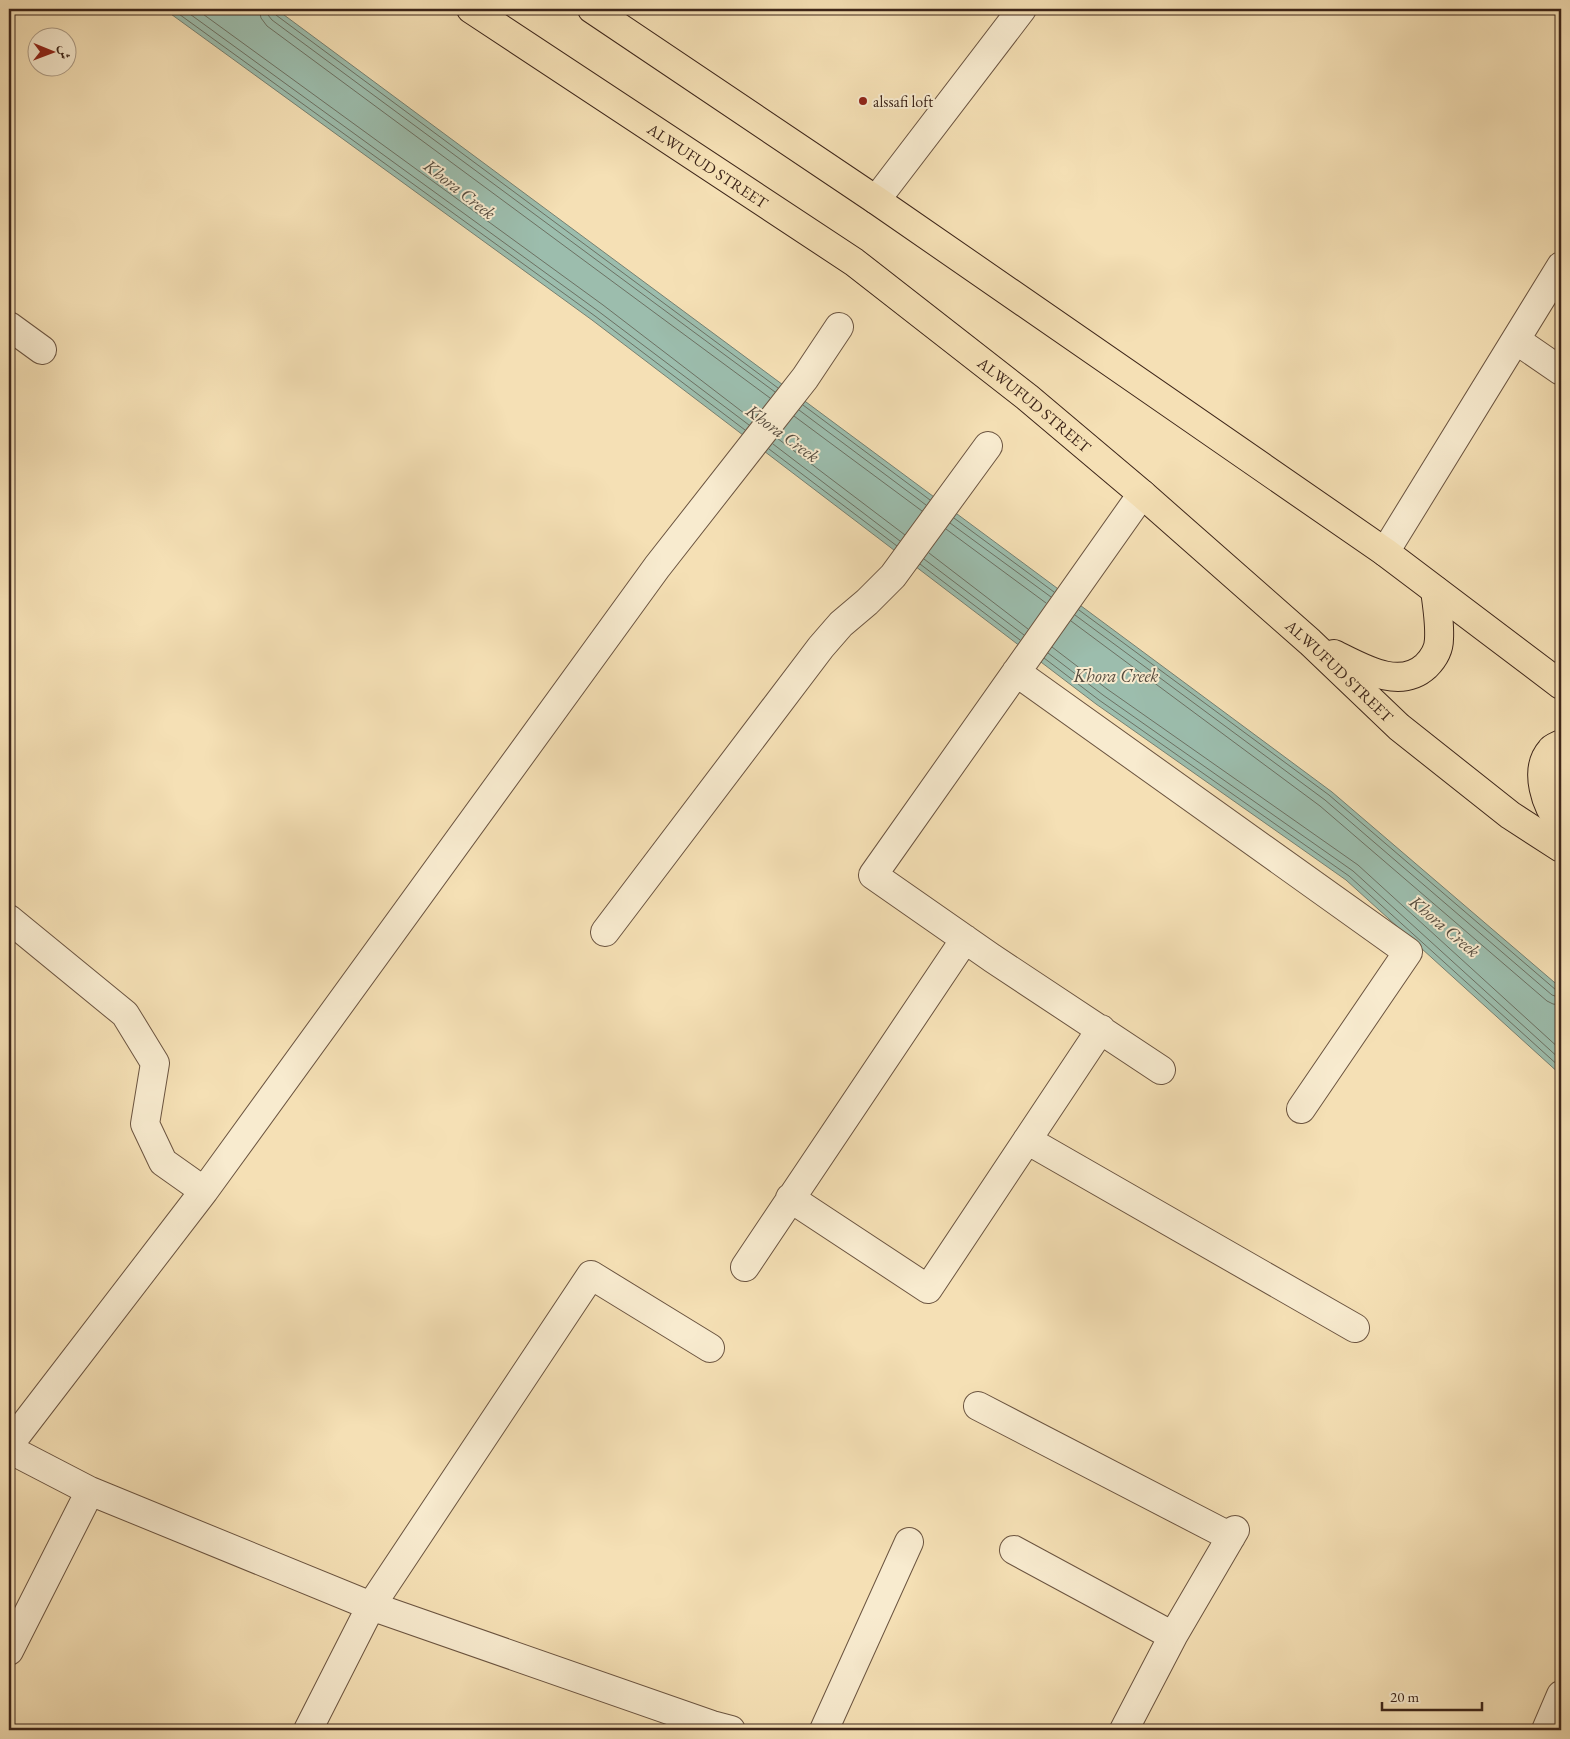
<svg xmlns="http://www.w3.org/2000/svg" width="1570" height="1739" font-family="'EB Garamond',Amiri,serif">
	<rect width="100%" height="100%" fill="#f5e0b5"/>
	<filter id="stains"><feTurbulence type="fractalNoise" baseFrequency=".004" numOctaves="4"/><feColorMatrix values="0 0 0 0 .2 0 0 0 0 .09 0 0 0 0 .02 0 0 0 .5 -.17"/></filter>
	<radialGradient id="worn" r=".72"><stop offset=".6" stop-color="#630" stop-opacity="0"/><stop offset="1" stop-color="#630" stop-opacity=".3"/></radialGradient>
	<!-- water -->
	<path fill="#9cbdad" stroke="#768072" d="M 164,9 L 276,9 L 1332,792 L 1561,988 L 1561,1075 L 1346,880 L 1096,704 L 592,320 Z"/>
	<g fill="none" stroke-linecap="round" stroke-linejoin="round">
		<!-- shore -->
		<path stroke="#6c7163" stroke-width="1" d="M 172,9 L 595,316 L 745,430
			M 183,9 L 598,311 L 749,425
			M 196,9 L 603,305 L 753,420
			M 259,9 L 261,18 L 267,26 L 770,398
			M 267,9 L 268,15 L 272,20 L 775,392
			M 273,9 L 276,15 L 778,388
			M 803,405 L 930,500
			M 799,410 L 926,505
			M 794,416 L 922,511
			M 777,438 L 905,535
			M 773,444 L 900,541
			M 769,449 L 897,546
			M 954,518 L 1054,592
			M 950,523 L 1051,597
			M 946,529 L 1046,603
			M 929,553 L 1028,629
			M 924,559 L 1024,635
			M 920,564 L 1020,640
			M 1079,610 L 1329,795 L 1556,990 L 1561,992
			M 1075,615 L 1325,800 L 1552,995 L 1561,998
			M 1071,621 L 1320,806 L 1547,1001 L 1553,1004 L 1561,1005
			M 1052,647 L 1107,689 L 1358,865 L 1561,1050
			M 1048,653 L 1103,695 L 1353,871 L 1561,1060
			M 1044,658 L 1099,700 L 1349,876 L 1561,1068"/>
		<!-- minor casing -->
		<g stroke="#6b5440" stroke-width="30">
			<path id="minor" d="M 876,200 L 1022,9
				M 9,326 L 42,350
				M 1516,340 L 1561,371
				M 1142,494 L 873,875 L 992,958 L 1161,1070
				M 1385,552 L 1561,266
				M 1016,672 L 1408,952 L 1301,1109
				M 9,919 L 125,1014 L 155,1063 L 145,1124 L 163,1162 L 204,1191
				M 605,932 L 821,647 L 841,624 L 867,602 L 893,576 L 988,446
				M 1027,1140 L 1355,1328
				M 790,1198 L 928,1289 L 1101,1029
				M 745,1267 L 965,939
				M 978,1406 L 1231,1537
				M 9,1445 L 204,1191 L 657,567 L 805,378 L 839,327
				M 9,1449 L 90,1491 L 371,1606 L 712,1725 L 731,1730
				M 1014,1550 L 1173,1636
				M 9,1651 L 90,1491
				M 308,1730 L 371,1606 L 591,1275 L 710,1348
				M 824,1730 L 909,1542
				M 1124,1730 L 1173,1636 L 1235,1530
				M 1546,1730 L 1561,1695"/>
		</g>
		<!-- major casing -->
		<g stroke="#3d2519" stroke-width="30">
			<g id="major">
				<path id="s1" d="M 471,9 L 854,262 L 1027,397 L 1142,494 L 1310,642 L 1399,727 L 1510,815 L 1561,848"/>
				<path d="M 592,9 L 876,200 L 1385,552 L 1561,685"/>
				<path d="M 1334,654 C 1361,667 1399,691 1426,666 C 1433,659 1439,650 1439,639 C 1440,623 1437,606 1435,590"/>
				<path d="M 1561,744 C 1558,746 1553,747 1551,750 C 1533,770 1546,807 1561,824"/>
			</g>
		</g>
		<!-- minor -->
		<use href="#minor" stroke="#f8ebcf" stroke-width="28"/>
		<!-- major -->
		<use href="#major" stroke="#f5e0b5" stroke-width="28"/>
	</g>
	<!-- markers -->
	<circle fill="#8f2418" stroke="#f8ebcf" stroke-width="2" cx="863" cy="101" r="5"/>
	<g text-anchor="middle" dominant-baseline="central" stroke-width="4" stroke-linejoin="round" paint-order="stroke">
		<!-- poi labels -->
		<g font-size="16" fill="#3d2519" stroke="#f8ebcf" text-anchor="start">
			<text x="873" y="101">alssafi loft</text>
		</g>
		<!-- street labels -->
		<g font-size="16" fill="#3d2519" stroke="#f8ebcf">
			<text stroke="none"><textPath href="#s1" startOffset="284">ALWUFUD STREET</textPath></text>
			<text stroke="none"><textPath href="#s1" startOffset="689">ALWUFUD STREET</textPath></text>
			<text stroke="none"><textPath href="#s1" startOffset="1094">ALWUFUD STREET</textPath></text>
		</g>
		<!-- water labels -->
		<g font-size="18" font-style="italic" fill="#554b3e" stroke="#f8ebcf">
			<text transform="translate(460 189) rotate(38)">Khora Creek</text>
			<text transform="translate(783 433) rotate(36)">Khora Creek</text>
			<text x="1116" y="675">Khora Creek</text>
			<text transform="translate(1445 926) rotate(40)">Khora Creek</text>
		</g>
	</g>
	<!-- margin -->
	<rect width="1570" height="1739" fill="none" stroke="#f5e0b5" stroke-width="30"/>
	<rect x="10" y="10" width="1550" height="1719" fill="none" stroke="#3d2519" stroke-width="2.5"/>
	<rect x="15" y="15" width="1540" height="1709" fill="none" stroke="#3d2519"/>
	<!-- north arrow -->
	<g transform="translate(52 52) rotate(91)"><circle r="24" fill="#f8ebcf" stroke="#ad9c86"/>
	<path d="M0-4L9 19L0 12L-9 19Z" fill="#8f2418"/>
	<text y="-8" font-size="14" font-weight="bold" text-anchor="middle" fill="#3d2519">ش</text>
	</g>
	<!-- scale -->
	<path d="M1382 1702v8h100v-8" fill="none" stroke="#3d2519" stroke-width="2.5"/>
	<text x="1390" y="1702" font-size="15" fill="#3d2519" stroke="#f8ebcf" stroke-width="4" paint-order="stroke">20 m</text>
	<rect width="100%" height="100%" filter="url(#stains)"/>
	<rect width="100%" height="100%" fill="url(#worn)"/>
</svg>
